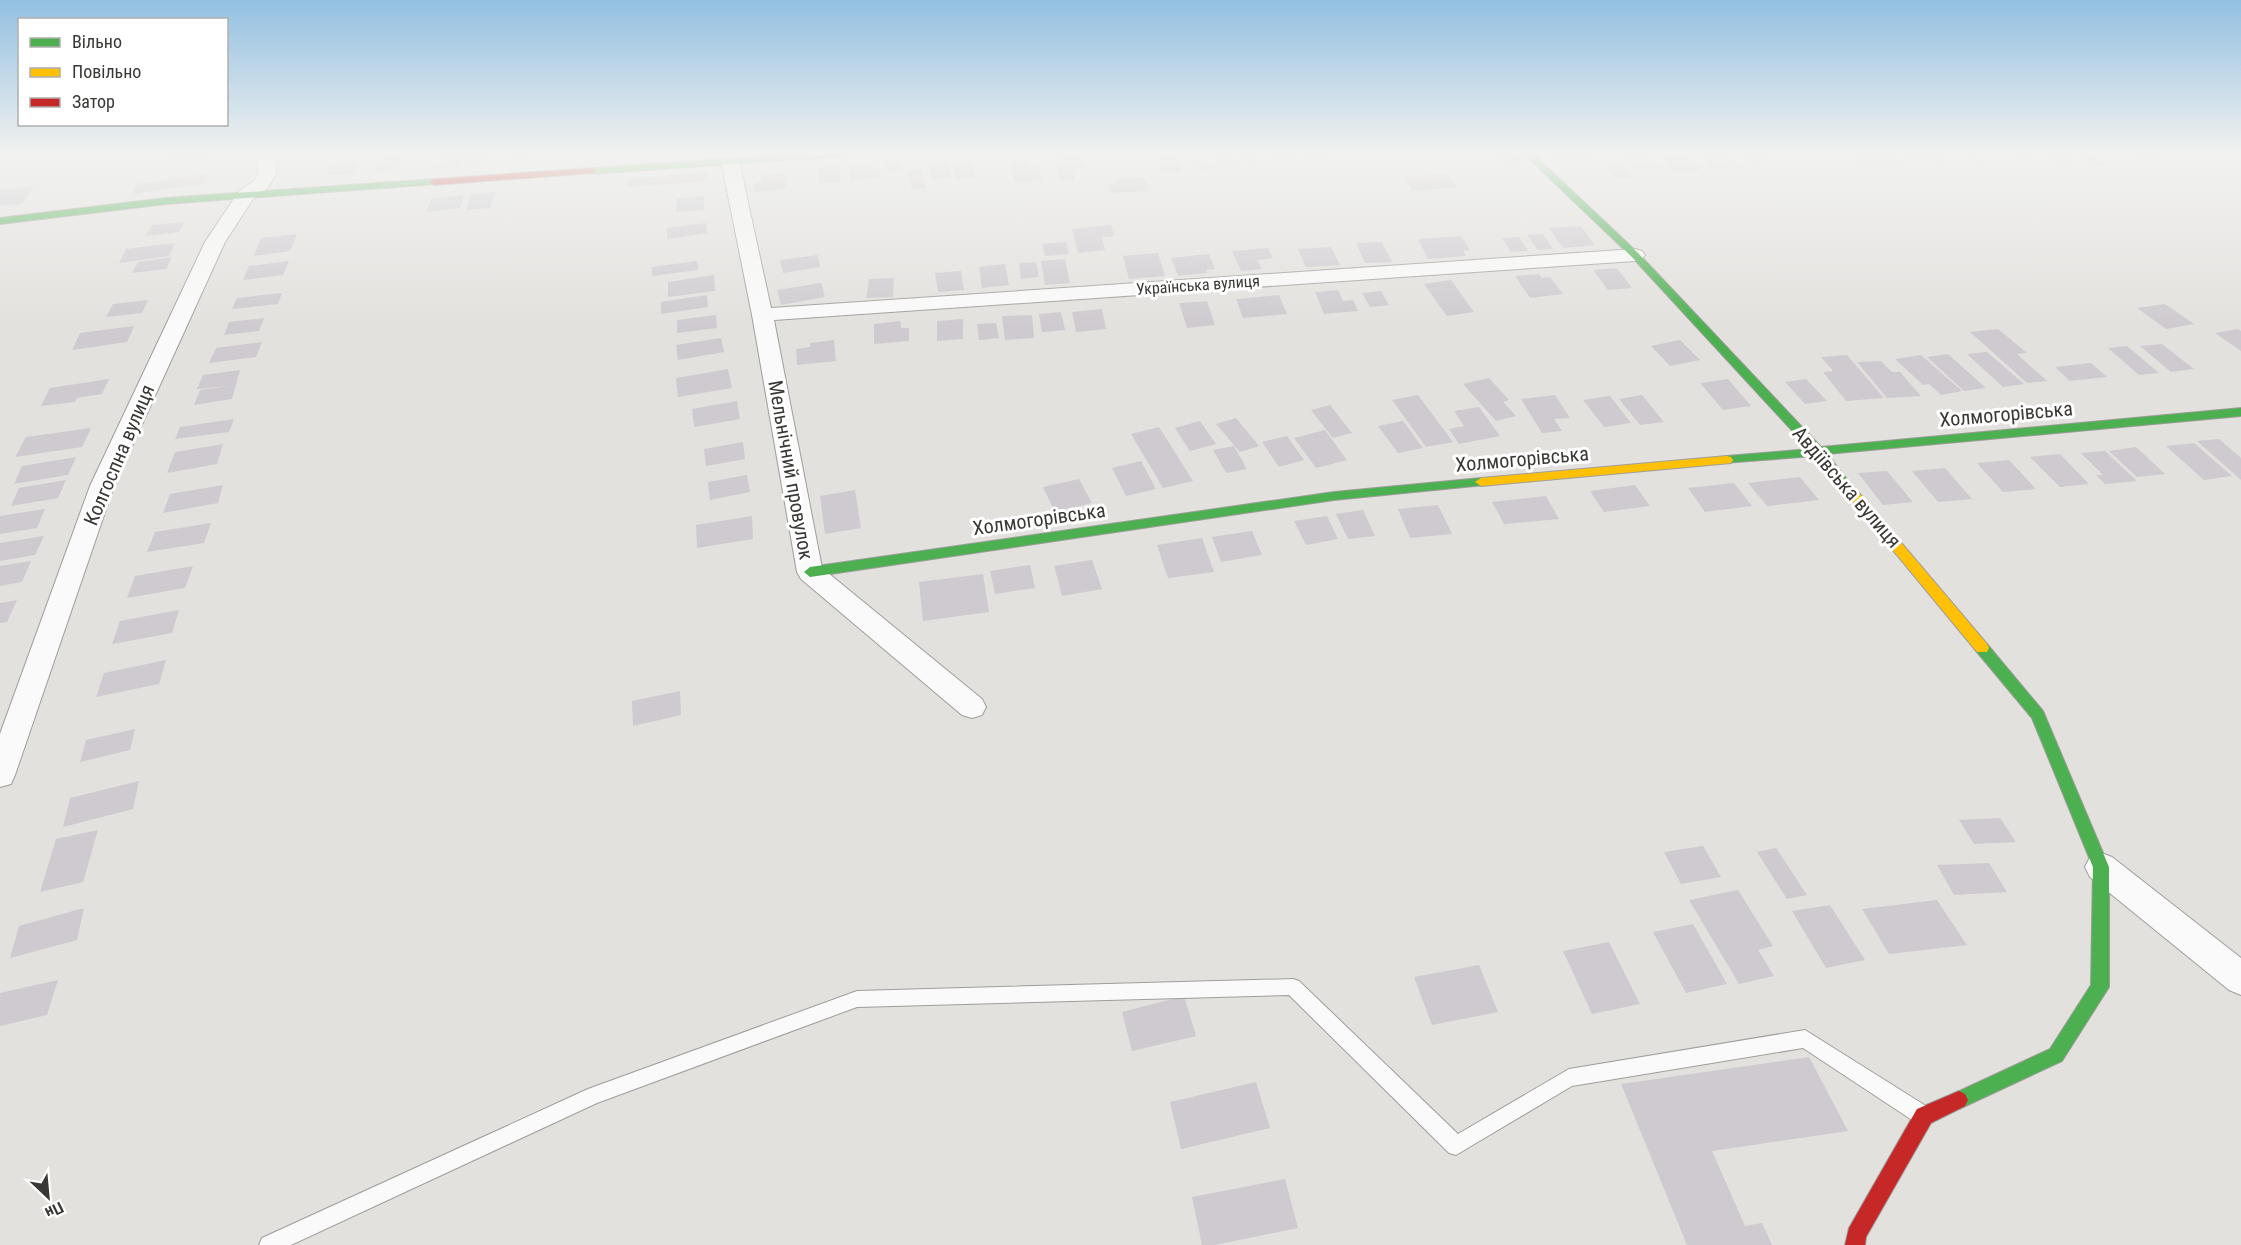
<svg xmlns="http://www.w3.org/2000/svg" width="2241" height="1245" font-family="'Roboto Condensed',sans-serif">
	<rect width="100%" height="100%" fill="#e3e1de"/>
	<!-- building -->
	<path fill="#cecacf" d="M 171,153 L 215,153 L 212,159 L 164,163 Z
		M 465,153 L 460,166 L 438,168 L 443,155 Z
		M 468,153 L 489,153 L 487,163 L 465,165 Z
		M 513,153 L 530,153 L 529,159 L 511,161 Z
		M 1216,153 L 1235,153 L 1240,165 L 1220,166 Z
		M 1240,153 L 1258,153 L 1262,164 L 1244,165 Z
		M 1269,153 L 1292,153 L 1295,160 L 1271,161 Z
		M 1305,153 L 1328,153 L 1330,160 L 1308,161 Z
		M 1421,153 L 1446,153 L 1448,157 L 1424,158 Z
		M 1496,153 L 1515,153 L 1524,163 L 1502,165 L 1494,156 L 1497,155 Z
		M 1551,153 L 1588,153 L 1593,159 L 1558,162 Z
		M 1621,153 L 1648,153 L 1661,168 L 1635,170 Z
		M 1698,153 L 1728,153 L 1741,167 L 1711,168 Z
		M 1742,153 L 1762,153 L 1771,163 L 1752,164 Z
		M 1850,153 L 1871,153 L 1883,166 L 1863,167 Z
		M 1873,153 L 1895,153 L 1908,166 L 1887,167 Z
		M 1901,153 L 1919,153 L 1929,162 L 1911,163 Z
		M 1921,153 L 1941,153 L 1952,163 L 1932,164 Z
		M 1961,153 L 1974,153 L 1986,164 L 1973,164 Z
		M 2009,153 L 2030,153 L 2038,160 L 2018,161 Z
		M 2041,153 L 2070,153 L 2081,163 L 2053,164 Z
		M 2073,153 L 2091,153 L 2107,166 L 2090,166 Z
		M 2134,153 L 2158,153 L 2167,160 L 2144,161 Z
		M 1175,154 L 1182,172 L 1163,173 L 1156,156 Z
		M 1690,155 L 1702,171 L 1674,172 L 1662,156 Z
		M 403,156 L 395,170 L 374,171 L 382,157 Z
		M 1082,156 L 1086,168 L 1072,169 L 1074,180 L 1060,181 L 1054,158 Z
		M 971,158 L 975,177 L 956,179 L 952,160 Z
		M 947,159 L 951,178 L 932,179 L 929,161 Z
		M 1207,159 L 1211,170 L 1196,171 L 1191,160 Z
		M 901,160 L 902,171 L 886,172 L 885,161 Z
		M 1025,160 L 1027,167 L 1038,166 L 1042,180 L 1015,182 L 1009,161 Z
		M 1620,161 L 1633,177 L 1615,178 L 1602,162 Z
		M 358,163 L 352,174 L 327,175 L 333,165 Z
		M 870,165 L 870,170 L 879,170 L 880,178 L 850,180 L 849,167 Z
		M 839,166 L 840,182 L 819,183 L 819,168 Z
		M 922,169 L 926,188 L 912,190 L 908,171 Z
		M 708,172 L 707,181 L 627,187 L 629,179 Z
		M 785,173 L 786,189 L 754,192 L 754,183 L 761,182 L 761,176 Z
		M 207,174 L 203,184 L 133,194 L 137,184 Z
		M 1447,174 L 1456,187 L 1413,191 L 1405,177 Z
		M 1145,177 L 1149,191 L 1110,193 L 1108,184 L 1117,184 L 1116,179 Z
		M 34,186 L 22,204 L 0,206 L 0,190 Z
		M 495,192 L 490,208 L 466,210 L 471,194 Z
		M 464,195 L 460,208 L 426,212 L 431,199 Z
		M 704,196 L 704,210 L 676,212 L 677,199 Z
		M 185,222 L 179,232 L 146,236 L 152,225 Z
		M 706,223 L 707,233 L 667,239 L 667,228 Z
		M 1111,225 L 1114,236 L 1102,237 L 1105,250 L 1078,253 L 1072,229 Z
		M 1581,226 L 1595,245 L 1563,248 L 1549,228 Z
		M 297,234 L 290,251 L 254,256 L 261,238 Z
		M 1543,234 L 1553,249 L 1538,250 L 1527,235 Z
		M 1461,236 L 1470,250 L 1463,251 L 1466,256 L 1428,259 L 1418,239 Z
		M 1519,237 L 1528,251 L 1511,252 L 1502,238 Z
		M 1066,242 L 1069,254 L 1045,256 L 1042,244 Z
		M 1382,242 L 1392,262 L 1365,263 L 1356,243 Z
		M 175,243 L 169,256 L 119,263 L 126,249 Z
		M 1331,247 L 1340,265 L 1306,267 L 1298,249 Z
		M 1268,248 L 1273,258 L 1257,260 L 1262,269 L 1241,271 L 1232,251 Z
		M 1158,253 L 1165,276 L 1129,279 L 1123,256 Z
		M 1209,254 L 1215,269 L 1206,270 L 1207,273 L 1178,276 L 1171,258 Z
		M 818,255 L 820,267 L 783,273 L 780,260 Z
		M 172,257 L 166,269 L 132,273 L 138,262 Z
		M 1065,259 L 1070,283 L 1045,285 L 1041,261 Z
		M 289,261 L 283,275 L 243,280 L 249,266 Z
		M 697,261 L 698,270 L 652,276 L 652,267 Z
		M 1036,262 L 1039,277 L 1021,279 L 1019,263 Z
		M 1005,264 L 1009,285 L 982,288 L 979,267 Z
		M 1617,268 L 1632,288 L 1608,290 L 1593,270 Z
		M 961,271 L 964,290 L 938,292 L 935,273 Z
		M 1539,274 L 1542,278 L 1550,277 L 1563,294 L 1530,298 L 1515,276 Z
		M 714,275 L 715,291 L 668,297 L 668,282 Z
		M 894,278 L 893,297 L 866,298 L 869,279 Z
		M 1451,280 L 1474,312 L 1447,316 L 1424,284 Z
		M 821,283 L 825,297 L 781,305 L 777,290 Z
		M 1338,290 L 1343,301 L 1353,300 L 1358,311 L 1324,314 L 1315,292 Z
		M 1381,291 L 1389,305 L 1370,307 L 1362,293 Z
		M 282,293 L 278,304 L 232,309 L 237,298 Z
		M 707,295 L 708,307 L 661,314 L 661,302 Z
		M 1279,295 L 1287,314 L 1243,318 L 1236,299 Z
		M 148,300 L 142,313 L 106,317 L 113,304 Z
		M 1207,301 L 1215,325 L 1187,328 L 1179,303 Z
		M 2165,304 L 2194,324 L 2166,329 L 2137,308 Z
		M 1102,309 L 1106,329 L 1076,332 L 1072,312 Z
		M 1061,312 L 1065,330 L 1042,332 L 1039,314 Z
		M 716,315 L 717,328 L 677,333 L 677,320 Z
		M 1032,315 L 1034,338 L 1005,340 L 1002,316 Z
		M 264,318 L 259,331 L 224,335 L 229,322 Z
		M 963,319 L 963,339 L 937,341 L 937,321 Z
		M 900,321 L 901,328 L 909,328 L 909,341 L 874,344 L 874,324 Z
		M 996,323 L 999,338 L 979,340 L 977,324 Z
		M 134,326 L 127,342 L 72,350 L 80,333 Z
		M 1998,329 L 2027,353 L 2017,354 L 2047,381 L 2027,383 L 1970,332 Z
		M 2238,329 L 2241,331 L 2241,351 L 2215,333 Z
		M 721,338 L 724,352 L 678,360 L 676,345 Z
		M 834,340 L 836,361 L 797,365 L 796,349 L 810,347 L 810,343 Z
		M 1680,340 L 1700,360 L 1670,366 L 1651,346 Z
		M 262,342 L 256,357 L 209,363 L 216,348 Z
		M 2162,344 L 2194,369 L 2171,372 L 2140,346 Z
		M 2127,346 L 2159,373 L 2139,375 L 2108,348 Z
		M 1987,352 L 2024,384 L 2003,387 L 1967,354 Z
		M 1948,354 L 1986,388 L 1964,391 L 1927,357 Z
		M 1847,355 L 1884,398 L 1846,401 L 1823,372 L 1833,371 L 1821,357 Z
		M 1921,355 L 1962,391 L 1941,395 L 1929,384 L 1923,385 L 1895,359 Z
		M 1881,361 L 1892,372 L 1900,372 L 1921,396 L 1887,398 L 1857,362 Z
		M 2091,363 L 2107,377 L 2070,381 L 2055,367 Z
		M 728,369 L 732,388 L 678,397 L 676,378 Z
		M 240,370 L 232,399 L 194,405 L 200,390 L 230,386 L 197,389 L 203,375 Z
		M 1489,378 L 1509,400 L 1503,402 L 1516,416 L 1496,421 L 1463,384 Z
		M 109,379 L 102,394 L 77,398 L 75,402 L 41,406 L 50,388 Z
		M 1728,379 L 1751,406 L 1723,410 L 1700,383 Z
		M 1806,379 L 1827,401 L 1805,404 L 1785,382 Z
		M 1418,395 L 1453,442 L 1426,447 L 1392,400 Z
		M 1555,395 L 1570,418 L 1554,419 L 1562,431 L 1542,433 L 1521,399 Z
		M 1642,395 L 1664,422 L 1640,425 L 1619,399 Z
		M 1610,396 L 1631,423 L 1604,427 L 1583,400 Z
		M 737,401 L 740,419 L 694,427 L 692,409 Z
		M 1330,405 L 1352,433 L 1333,438 L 1311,410 Z
		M 1479,407 L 1500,436 L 1459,444 L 1449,429 L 1464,426 L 1454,411 Z
		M 1236,418 L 1259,446 L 1240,452 L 1216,424 Z
		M 234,419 L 229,432 L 175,439 L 180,427 Z
		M 1200,421 L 1216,444 L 1190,451 L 1175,428 Z
		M 1403,421 L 1423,448 L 1398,453 L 1378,426 Z
		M 1159,427 L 1193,481 L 1163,488 L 1131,434 Z
		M 91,428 L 82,447 L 15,457 L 26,437 Z
		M 1325,430 L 1347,460 L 1316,468 L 1294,438 Z
		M 1287,436 L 1304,460 L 1279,467 L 1262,442 Z
		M 2219,439 L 2241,458 L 2241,480 L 2197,441 Z
		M 743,442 L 745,459 L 706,466 L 704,449 Z
		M 2194,443 L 2232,476 L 2204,480 L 2166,446 Z
		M 223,444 L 217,464 L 167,473 L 175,452 Z
		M 1234,446 L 1247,469 L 1226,473 L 1213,450 Z
		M 2136,447 L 2165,474 L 2137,477 L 2109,451 Z
		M 2105,451 L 2137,481 L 2105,484 L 2096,475 L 2103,475 L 2081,453 Z
		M 2060,454 L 2089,484 L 2060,487 L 2030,457 Z
		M 76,457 L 68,475 L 14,484 L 22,466 Z
		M 2009,460 L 2036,489 L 2003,492 L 1977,463 Z
		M 1141,461 L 1156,489 L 1126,496 L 1112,468 Z
		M 1945,468 L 1972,499 L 1938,502 L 1912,471 Z
		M 1887,471 L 1913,502 L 1883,505 L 1858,473 Z
		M 747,475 L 750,492 L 710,500 L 708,482 Z
		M 1800,477 L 1819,500 L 1767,506 L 1748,483 Z
		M 1079,479 L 1092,503 L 1055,512 L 1043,487 Z
		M 66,480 L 58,498 L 11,506 L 19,488 Z
		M 1734,483 L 1752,506 L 1705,512 L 1688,488 Z
		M 223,485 L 218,503 L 163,513 L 170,494 Z
		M 1635,485 L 1650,506 L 1604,512 L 1590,491 Z
		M 855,490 L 861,528 L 825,534 L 820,496 Z
		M 1546,496 L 1559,519 L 1504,524 L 1492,502 Z
		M 1438,505 L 1452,534 L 1410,538 L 1398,509 Z
		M 45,509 L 37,528 L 0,534 L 0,516 Z
		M 1363,510 L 1375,536 L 1348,539 L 1336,514 Z
		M 752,516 L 753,539 L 697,548 L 696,525 Z
		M 1327,516 L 1338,539 L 1306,545 L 1294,521 Z
		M 211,523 L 204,543 L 147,552 L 155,532 Z
		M 1252,531 L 1262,555 L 1221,562 L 1212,537 Z
		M 44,536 L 35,555 L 0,561 L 0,543 Z
		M 1202,538 L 1214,572 L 1168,578 L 1157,545 Z
		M 1092,560 L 1102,589 L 1062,596 L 1054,566 Z
		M 31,561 L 22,582 L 0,586 L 0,566 Z
		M 1030,565 L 1035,588 L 995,594 L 990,571 Z
		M 193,566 L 185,588 L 127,598 L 135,576 Z
		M 983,574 L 989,612 L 923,621 L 919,582 Z
		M 17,600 L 7,622 L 0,623 L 0,603 Z
		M 179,610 L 172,633 L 112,644 L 120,621 Z
		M 166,660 L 159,684 L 96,697 L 104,673 Z
		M 680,691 L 681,715 L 633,726 L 632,701 Z
		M 135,729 L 130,750 L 80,762 L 86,740 Z
		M 139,781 L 133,809 L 63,827 L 70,798 Z
		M 2000,818 L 2016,842 L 1974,844 L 1959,820 Z
		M 98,830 L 83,882 L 40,892 L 56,839 Z
		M 1703,846 L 1721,877 L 1681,884 L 1664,852 Z
		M 1776,848 L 1807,895 L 1787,899 L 1757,852 Z
		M 1989,863 L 2007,892 L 1954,895 L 1937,865 Z
		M 1738,890 L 1773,946 L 1758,950 L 1774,976 L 1739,984 L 1689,900 Z
		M 1937,900 L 1967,945 L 1889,954 L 1862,909 Z
		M 1830,905 L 1865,960 L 1826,968 L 1792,911 Z
		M 84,908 L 77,940 L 10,958 L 19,926 Z
		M 1693,924 L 1727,984 L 1686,993 L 1653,932 Z
		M 1609,942 L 1640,1004 L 1592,1014 L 1563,951 Z
		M 1479,965 L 1498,1012 L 1432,1025 L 1414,977 Z
		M 58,980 L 47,1015 L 0,1026 L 0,993 Z
		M 1184,996 L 1196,1036 L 1132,1051 L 1122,1012 Z
		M 1809,1057 L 1848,1131 L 1712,1151 L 1745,1226 L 1762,1223 L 1772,1245 L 1687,1245 L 1621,1084 Z
		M 1256,1082 L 1270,1128 L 1181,1149 L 1170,1102 Z
		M 1285,1179 L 1298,1228 L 1215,1245 L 1202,1245 L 1192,1197 Z"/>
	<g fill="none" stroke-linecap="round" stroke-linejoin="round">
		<!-- lane casing -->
		<g stroke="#9f9e9b" stroke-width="2">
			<path id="lane" d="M 1293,979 L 1299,981 L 1458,1134 L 1569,1069 L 1805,1030 L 1926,1106 L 1928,1113 L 1926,1120 L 1919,1122 L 1912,1120 L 1803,1048 L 1572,1086 L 1456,1155 L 1449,1153 L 1289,995 L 857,1007 L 597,1103 L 291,1245 L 259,1245 L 262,1238 L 588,1089 L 857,991 Z"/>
		</g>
		<!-- street casing -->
		<g stroke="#9f9e9b" stroke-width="2">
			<path id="street" d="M 257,153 L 275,153 L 276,174 L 268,188 L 253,199 L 225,242 L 114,486 L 15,775 L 11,784 L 0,787 L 0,734 L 90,486 L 205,242 L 239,191 L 254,181 L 258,174 Z
				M 730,156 L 736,157 L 739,161 L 771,308 L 1635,249 L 1642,251 L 1645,255 L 1642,259 L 1635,261 L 774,320 L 822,568 L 982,699 L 986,707 L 982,715 L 972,718 L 962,715 L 801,579 L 797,572 L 752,315 L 721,161 L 724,157 Z
				M 2101,853 L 2112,857 L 2241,958 L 2241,995 L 2229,990 L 2090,877 L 2085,867 L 2090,857 Z"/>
		</g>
		<!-- fast casing -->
		<g stroke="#9f9e9b" stroke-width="2">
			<path id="fast" d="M 805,153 L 848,153 L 844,156 L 592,174 L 588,171 L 592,168 Z
				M 1523,153 L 1532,153 L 1638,253 L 1821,447 L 2241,408 L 2241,416 L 1827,454 L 1850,483 L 1844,487 L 1840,486 L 1815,456 L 1723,463 L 1721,460 L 1723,457 L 1727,456 L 1809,449 L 1632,257 Z
				M 434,179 L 437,180 L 437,184 L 166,204 L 0,224 L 0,218 L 166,198 Z
				M 1481,478 L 1487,482 L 1485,485 L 1334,500 L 810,577 L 804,572 L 810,567 L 1334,492 Z
				M 1982,643 L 1987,644 L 2043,711 L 2109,867 L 2109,987 L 2062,1061 L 1959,1109 L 1953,1106 L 1950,1100 L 1953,1094 L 2050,1049 L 2091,985 L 2093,867 L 2032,718 L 1977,652 L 1975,648 L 1977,644 Z"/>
		</g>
		<!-- slow casing -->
		<g stroke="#9f9e9b" stroke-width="2">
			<path id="slow" d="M 1727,456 L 1731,457 L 1733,460 L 1731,463 L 1481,486 L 1475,482 L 1481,478 Z
				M 1844,479 L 1848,480 L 1987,644 L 1989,648 L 1987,652 L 1977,652 L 1840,486 L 1838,483 L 1840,480 Z"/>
		</g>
		<!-- jam casing -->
		<g stroke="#9f9e9b" stroke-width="2">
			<path id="jam" d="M 592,168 L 595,169 L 595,173 L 434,185 L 429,182 L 434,179 Z
				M 1959,1091 L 1965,1094 L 1968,1100 L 1965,1106 L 1931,1123 L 1866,1237 L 1865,1245 L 1845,1245 L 1849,1228 L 1917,1109 Z"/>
		</g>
		<!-- lane -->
		<use href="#lane" fill="#fbfafa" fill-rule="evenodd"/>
		<!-- street -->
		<use href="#street" fill="#fbfafa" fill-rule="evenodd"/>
		<!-- fast -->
		<use href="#fast" fill="#4caf50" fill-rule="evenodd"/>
		<!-- slow -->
		<use href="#slow" fill="#ffc107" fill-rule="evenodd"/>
		<!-- jam -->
		<use href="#jam" fill="#c62828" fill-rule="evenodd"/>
	</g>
	<!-- sky -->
	<linearGradient id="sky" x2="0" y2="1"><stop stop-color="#93c0e1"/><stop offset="0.47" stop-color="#f2f2f0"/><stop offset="1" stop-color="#f2f2f0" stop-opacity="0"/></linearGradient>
	<rect width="2241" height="327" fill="url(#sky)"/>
	<g text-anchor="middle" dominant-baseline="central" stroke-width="6" stroke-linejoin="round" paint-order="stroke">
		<!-- far-street labels -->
		<g font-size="16" fill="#393835" stroke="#fff">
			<text transform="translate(1198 285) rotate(-4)">Українська вулиця</text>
		</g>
		<!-- street labels -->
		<g font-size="20" fill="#393835" stroke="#fff">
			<text transform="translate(2006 414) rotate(-5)">Холмогорівська</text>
			<text transform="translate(119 455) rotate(-67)">Колгоспна вулиця</text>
			<text transform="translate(1522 459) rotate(-5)">Холмогорівська</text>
			<text transform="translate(791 470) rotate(80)">Мельнiчний провулок</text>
			<text transform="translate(1847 487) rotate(49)">Авдіївська вулиця</text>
			<text transform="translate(1039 519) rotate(-8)">Холмогорівська</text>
		</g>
	</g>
	<!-- legend -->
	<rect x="18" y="18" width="210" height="108" fill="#ffffff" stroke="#b0afae" stroke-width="1.5"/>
	<rect x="30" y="38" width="30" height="9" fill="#4caf50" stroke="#b0afae" stroke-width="1.5"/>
	<text x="72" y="48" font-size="18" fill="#393835">Вільно</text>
	<rect x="30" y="68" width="30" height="9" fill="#ffc107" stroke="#b0afae" stroke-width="1.5"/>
	<text x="72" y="78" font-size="18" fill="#393835">Повільно</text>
	<rect x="30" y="98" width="30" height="9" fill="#c62828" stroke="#b0afae" stroke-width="1.5"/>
	<text x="72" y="108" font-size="18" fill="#393835">Затор</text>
	<!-- north arrow -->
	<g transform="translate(48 1197) rotate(154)" stroke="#ffffff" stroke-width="4.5" paint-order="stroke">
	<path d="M0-4.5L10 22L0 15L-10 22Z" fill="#393835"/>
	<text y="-9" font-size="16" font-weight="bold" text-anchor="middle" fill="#393835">Пн</text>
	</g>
</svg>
